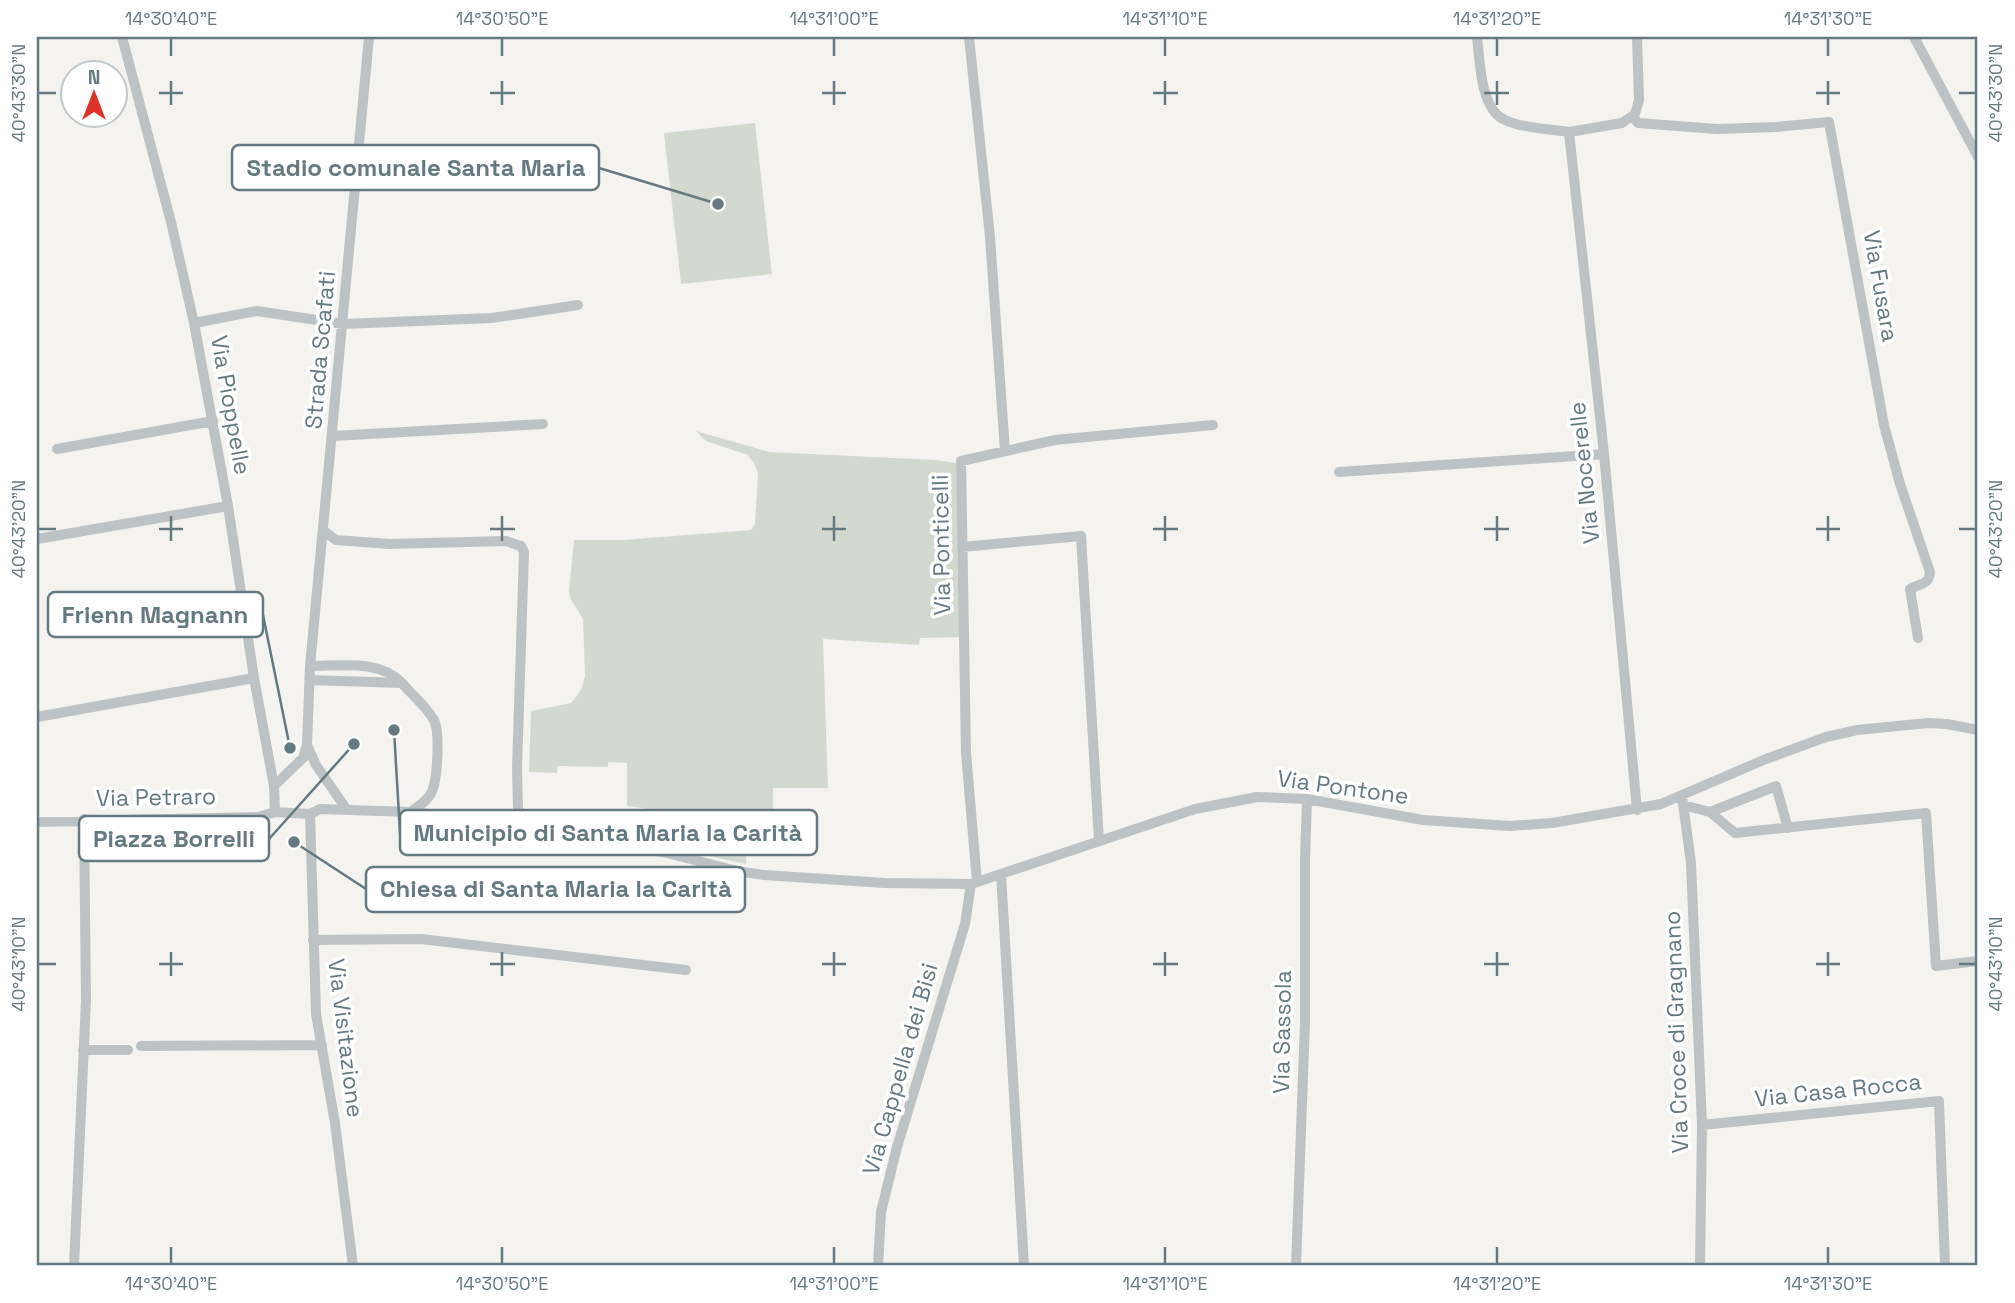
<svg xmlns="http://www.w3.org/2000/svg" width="2015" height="1303" font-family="'Space Grotesk',sans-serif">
	<rect width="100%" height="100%" fill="#f4f3f0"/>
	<!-- green -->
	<path fill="#d4d9cf" d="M 755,123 L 772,274 L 681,284 L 664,133 Z
		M 696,431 L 769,452 L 936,460 L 956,463 L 962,637 L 920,638 L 919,645 L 823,639 L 828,788 L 773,788 L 773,830 L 763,830 L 764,842 L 747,842 L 746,864 L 651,844 L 656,810 L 627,806 L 627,763 L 608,762 L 608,767 L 558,766 L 557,773 L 529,772 L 531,711 L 571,703 L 581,690 L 585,676 L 583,619 L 570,598 L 569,590 L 574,540 L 623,540 L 751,530 L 755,524 L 758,473 L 754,463 L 748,455 L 706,441 Z"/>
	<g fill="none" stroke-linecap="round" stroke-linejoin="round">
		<!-- minor -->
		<path stroke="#bdc2c4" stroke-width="10" d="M 122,37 L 171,222 L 194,323 L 228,506 L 254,678 L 274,786
			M 969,37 L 990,237 L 1005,451
			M 1477,37 C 1480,60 1480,107 1503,119 C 1519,128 1551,129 1569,132 L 1604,454 L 1637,810
			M 1914,37 L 1978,157
			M 1632,116 L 1638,123 L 1717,129 L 1776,127 L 1829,122 L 1884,425 L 1900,484 L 1930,572 C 1929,586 1919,583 1910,589 L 1918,638
			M 1569,132 L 1622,123 L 1635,114 L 1639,100 L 1637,37
			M 194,323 L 257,311 L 343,324 L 492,318 L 578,305
			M 333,436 L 543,424
			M 57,449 L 213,421
			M 1339,472 L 1604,454
			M 324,531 L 336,540 L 389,544 L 506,541 L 521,546 L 524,552 L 517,768 L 518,809 L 528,825
			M 37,539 L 228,506
			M 962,547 L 1081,536 L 1099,841
			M 310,666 C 341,666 379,659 402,683
			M 310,680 L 402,683 C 412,695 426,706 434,720 C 440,732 438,784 430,795 C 425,803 417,807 410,812
			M 37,717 L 254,678
			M 307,745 L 316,765 L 347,810
			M 1682,796 L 1691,863 L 1702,1125 L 1700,1266
			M 1683,805 L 1710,812 L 1735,833 L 1926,813 L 1936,966 L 1978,961
			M 275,812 L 274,786 L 303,758 L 307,745 L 310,666 L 369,37
			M 1710,812 L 1776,786 L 1788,828
			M 310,814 L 316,1014 L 335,1123 L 353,1266
			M 37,822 L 258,817 L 275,812 L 310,814 L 320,809 L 410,812 L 528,825 L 667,853 L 737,871 L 764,875 L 885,883 L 971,884 L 1195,809 L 1257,797 L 1307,799 L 1423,820 L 1510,826 L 1552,823 L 1661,804 L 1766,759 L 1826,737 L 1857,730 L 1928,723 L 1947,724 L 1978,730
			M 1001,874 L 1024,1266
			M 977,882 L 966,753 L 961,461 L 1055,440 L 1213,425
			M 313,940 L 421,939 L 686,970
			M 141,1046 L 322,1045
			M 83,1050 L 128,1050
			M 1702,1125 L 1939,1101 L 1945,1266
			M 74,1266 L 86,1000 L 84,819
			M 878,1266 L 881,1212 L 897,1147 L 965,924 L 971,884
			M 1296,1266 L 1305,1022 L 1305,861 L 1307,799"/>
	</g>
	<!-- ticks -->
	<path fill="none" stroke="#647980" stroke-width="2.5" d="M 171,38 L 171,56M 502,38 L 502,56M 834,38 L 834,56M 1165,38 L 1165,56M 1497,38 L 1497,56M 1828,38 L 1828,56M 171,81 L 171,105M 502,81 L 502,105M 834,81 L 834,105M 1165,81 L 1165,105M 1497,81 L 1497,105M 1828,81 L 1828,105M 38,93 L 56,93M 159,93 L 183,93M 490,93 L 515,93M 822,93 L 846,93M 1153,93 L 1178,93M 1484,93 L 1509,93M 1816,93 L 1840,93M 1959,93 L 1976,93M 171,516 L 171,541M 502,516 L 502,541M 834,516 L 834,541M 1165,516 L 1165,541M 1497,516 L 1497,541M 1828,516 L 1828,541M 38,529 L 56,529M 159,529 L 183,529M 490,529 L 515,529M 822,529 L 846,529M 1153,529 L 1178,529M 1484,529 L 1509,529M 1816,529 L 1840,529M 1959,529 L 1976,529M 171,952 L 171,976M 502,952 L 502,976M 834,952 L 834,976M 1165,952 L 1165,976M 1497,952 L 1497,976M 1828,952 L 1828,976M 38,964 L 56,964M 159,964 L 183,964M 490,964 L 515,964M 822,964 L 846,964M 1153,964 L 1178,964M 1484,964 L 1509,964M 1816,964 L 1840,964M 1959,964 L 1976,964M 171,1247 L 171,1264M 502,1247 L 502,1264M 834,1247 L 834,1264M 1165,1247 L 1165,1264M 1497,1247 L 1497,1264M 1828,1247 L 1828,1264"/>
	<g text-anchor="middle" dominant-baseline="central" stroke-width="7" stroke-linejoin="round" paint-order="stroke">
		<!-- street labels -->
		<g font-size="23" fill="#647980" stroke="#fff">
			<text transform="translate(1881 286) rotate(80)">Via Fusara</text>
			<text transform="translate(320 350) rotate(-85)">Strada Scafati</text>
			<text transform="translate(231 405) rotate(80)">Via Pioppelle</text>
			<text transform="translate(1584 473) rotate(-96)">Via Nocerelle</text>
			<text transform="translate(941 545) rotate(-91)">Via Ponticelli</text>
			<text transform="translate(1343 787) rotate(8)">Via Pontone</text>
			<text transform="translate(156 797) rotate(-1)">Via Petraro</text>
			<text transform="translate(1282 1032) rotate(-89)">Via Sassola</text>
			<text transform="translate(1676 1032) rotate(-92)">Via Croce di Gragnano</text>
			<text transform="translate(346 1038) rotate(83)">Via Visitazione</text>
			<text transform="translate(900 1069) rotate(-74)">Via Cappella dei Bisi</text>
			<text transform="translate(1838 1090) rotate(-6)">Via Casa Rocca</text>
		</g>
	</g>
	<!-- callouts -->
	<path fill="none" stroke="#647980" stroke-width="2.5" d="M718 204L599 168M290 748L263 615M394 730L400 833M354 744L269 839M294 842L366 889"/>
	<g fill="#647980" stroke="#fff" stroke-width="2.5">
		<circle cx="718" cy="204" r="7"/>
		<circle cx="290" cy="748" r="7"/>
		<circle cx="394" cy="730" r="7"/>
		<circle cx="354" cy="744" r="7"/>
		<circle cx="294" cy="842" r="7"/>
	</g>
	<g fill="#fff" stroke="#647980" stroke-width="2.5">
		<rect x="232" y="145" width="367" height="45" rx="7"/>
		<rect x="48" y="592" width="215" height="45" rx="7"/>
		<rect x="400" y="810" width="417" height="45" rx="7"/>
		<rect x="79" y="816" width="190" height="45" rx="7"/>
		<rect x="366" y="867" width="379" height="45" rx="7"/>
	</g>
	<g font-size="24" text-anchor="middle" font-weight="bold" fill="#647980">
		<text x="416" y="176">Stadio comunale Santa Maria</text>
		<text x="155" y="623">Frienn Magnann</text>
		<text x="608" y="841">Municipio di Santa Maria la Carità</text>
		<text x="174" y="847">Piazza Borrelli</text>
		<text x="556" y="897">Chiesa di Santa Maria la Carità</text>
	</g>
	<!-- border -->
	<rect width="2015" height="1303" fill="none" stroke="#ffffff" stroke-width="77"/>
	<!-- north arrow -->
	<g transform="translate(94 94)"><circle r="33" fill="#ffffff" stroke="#c1c9cc" stroke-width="2"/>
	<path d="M0-5L12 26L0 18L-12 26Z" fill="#dd3328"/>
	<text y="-10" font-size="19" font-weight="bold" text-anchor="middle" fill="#647980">N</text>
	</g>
	<rect x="38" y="38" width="1938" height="1226" fill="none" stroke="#647980" stroke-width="2.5"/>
	<g font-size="18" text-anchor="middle" fill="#647980">
		<text x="171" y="25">14°30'40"E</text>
		<text x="502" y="25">14°30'50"E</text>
		<text x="834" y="25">14°31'00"E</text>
		<text x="1165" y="25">14°31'10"E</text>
		<text x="1497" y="25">14°31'20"E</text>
		<text x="1828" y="25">14°31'30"E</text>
		<text transform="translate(19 93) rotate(-90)" y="6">40°43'30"N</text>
		<text transform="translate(1996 93) rotate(-90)" y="6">40°43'30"N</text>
		<text transform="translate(19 529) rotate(-90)" y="6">40°43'20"N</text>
		<text transform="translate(1996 529) rotate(-90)" y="6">40°43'20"N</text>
		<text transform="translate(19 964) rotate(-90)" y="6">40°43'10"N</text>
		<text transform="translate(1996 964) rotate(-90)" y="6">40°43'10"N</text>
		<text x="171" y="1290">14°30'40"E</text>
		<text x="502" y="1290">14°30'50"E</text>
		<text x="834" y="1290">14°31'00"E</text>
		<text x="1165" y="1290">14°31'10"E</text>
		<text x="1497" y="1290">14°31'20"E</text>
		<text x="1828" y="1290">14°31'30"E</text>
	</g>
</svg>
